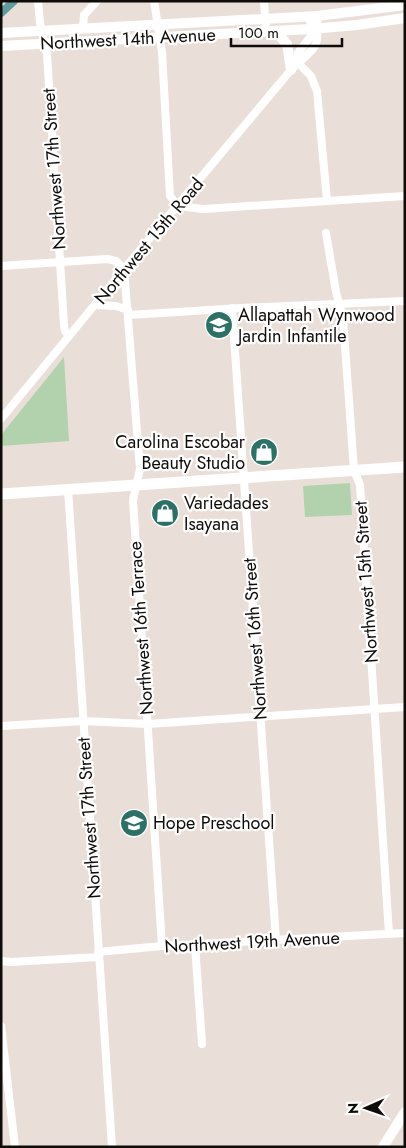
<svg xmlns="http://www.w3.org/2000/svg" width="406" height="1148" font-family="Jost,sans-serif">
	<rect width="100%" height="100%" fill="#eadfd8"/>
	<!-- green -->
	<path fill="#b2d2ad" d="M 64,357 L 69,441 L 1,446 L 1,435 Z
		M 350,483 L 352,515 L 305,517 L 303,486 Z"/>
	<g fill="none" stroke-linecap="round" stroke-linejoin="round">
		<!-- canal -->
		<path stroke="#609b9d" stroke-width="8" d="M 1,13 L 14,1"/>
		<!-- minor -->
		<path stroke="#fff" stroke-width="8" d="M 38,1 L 40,23 L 47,54 L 64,325 L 65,331 L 69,336
			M 154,1 L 162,52 L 170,196 L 178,206 L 203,209 L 405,196
			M 264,1 L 266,31
			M 83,28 L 84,15 L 97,1
			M 298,63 L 311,76 L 317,91 L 327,201
			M 298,63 L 298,53 L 311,36 L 310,16
			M 326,233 L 336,292 L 343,318 L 354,470 L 360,485 L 389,934
			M 1,266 L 107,259 L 116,261 L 124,269 L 140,469 L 133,500 L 162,946
			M 95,305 L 116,306 L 128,310
			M 232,308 L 276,940
			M 129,315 L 241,308 L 405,301
			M 1,419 L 124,269 L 291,70 C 314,46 320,53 317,16
			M 68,489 L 112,1147
			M 1,726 L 83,721 L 148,724 L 405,707
			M 195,945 L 202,1044
			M 98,952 L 162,946 L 405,933
			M 1,961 L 11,962 L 99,957
			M 1,1026 L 15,1147"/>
		<!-- tertiary -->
		<path stroke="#fff" stroke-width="10" d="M 275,31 L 287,44 L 291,70
			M 1,33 L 317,16 L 405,5
			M 1,46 L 311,29 L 357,25 L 405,18
			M 383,1147 L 405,1112"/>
		<!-- secondary -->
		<path stroke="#fff" stroke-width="11" d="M 1,494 L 405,467"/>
	</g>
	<!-- icons -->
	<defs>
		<g id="school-disc" transform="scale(1.4375)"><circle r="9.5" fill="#2c7166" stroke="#fff"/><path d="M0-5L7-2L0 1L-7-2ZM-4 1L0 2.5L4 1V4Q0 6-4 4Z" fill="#fff"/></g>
		<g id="shop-disc" transform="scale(1.4375)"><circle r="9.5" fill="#2c7166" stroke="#fff"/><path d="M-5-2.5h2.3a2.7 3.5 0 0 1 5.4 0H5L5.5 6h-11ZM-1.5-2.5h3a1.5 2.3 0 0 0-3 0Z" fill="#fff"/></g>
	</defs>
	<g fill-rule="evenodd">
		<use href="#school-disc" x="219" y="325"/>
		<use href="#shop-disc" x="264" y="452"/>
		<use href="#shop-disc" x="165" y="513"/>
		<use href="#school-disc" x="134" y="823"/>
	</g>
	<g text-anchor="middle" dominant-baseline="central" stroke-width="4.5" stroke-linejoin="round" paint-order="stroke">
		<!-- street labels -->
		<g font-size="18" fill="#0f0b09" stroke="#fff">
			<text transform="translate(128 39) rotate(-3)">Northwest 14th Avenue</text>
			<text transform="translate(54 169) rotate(-94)">Northwest 17th Street</text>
			<text transform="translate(149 241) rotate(-50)">Northwest 15th Road</text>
			<text transform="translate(366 582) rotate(-94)">Northwest 15th Street</text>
			<text transform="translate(141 628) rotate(-94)">Northwest 16th Terrace</text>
			<text transform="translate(255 639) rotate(-94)">Northwest 16th Street</text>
			<text transform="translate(89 818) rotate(-94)">Northwest 17th Street</text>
			<text transform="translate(252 942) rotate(-3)">Northwest 19th Avenue</text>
		</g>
		<!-- poi labels -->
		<g font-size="18" fill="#0f0b09" stroke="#fff" text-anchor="start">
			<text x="238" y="315">Allapattah Wynwood<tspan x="238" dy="21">Jardin Infantile</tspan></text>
			<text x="245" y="442" text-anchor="end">Carolina Escobar<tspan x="245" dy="21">Beauty Studio</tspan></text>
			<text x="184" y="503">Variedades<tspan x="184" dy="21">Isayana</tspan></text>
			<text x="153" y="823">Hope Preschool</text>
		</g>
	</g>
	<!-- border -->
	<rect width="406" height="1148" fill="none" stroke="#0f0b09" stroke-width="5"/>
	<!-- north arrow -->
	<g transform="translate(366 1108) rotate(268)" stroke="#ffffff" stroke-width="4" paint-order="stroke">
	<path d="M0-4L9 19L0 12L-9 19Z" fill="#0f0b09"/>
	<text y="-8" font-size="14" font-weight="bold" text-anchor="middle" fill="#0f0b09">N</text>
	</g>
	<!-- scale -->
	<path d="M231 38v8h111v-8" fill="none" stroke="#0f0b09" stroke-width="2.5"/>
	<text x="238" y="38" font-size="15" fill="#0f0b09" stroke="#ffffff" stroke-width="4" paint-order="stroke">100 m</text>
</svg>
